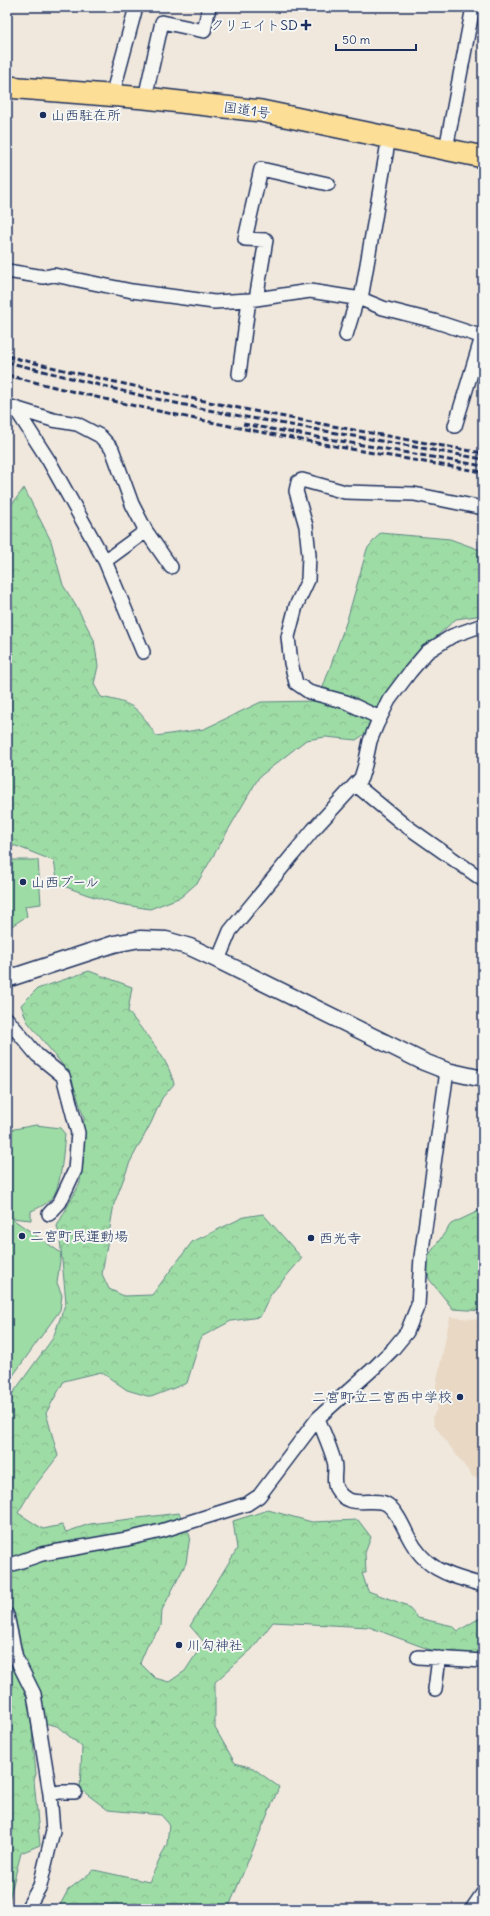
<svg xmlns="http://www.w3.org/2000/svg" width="490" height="1916" font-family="Delius,'Klee One',sans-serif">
	<defs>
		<pattern id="forest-crowns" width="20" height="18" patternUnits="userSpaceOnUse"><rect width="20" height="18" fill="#9edca5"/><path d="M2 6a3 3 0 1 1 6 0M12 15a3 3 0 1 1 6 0" fill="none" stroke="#88bd90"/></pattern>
	</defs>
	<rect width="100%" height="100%" fill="#f0e8dd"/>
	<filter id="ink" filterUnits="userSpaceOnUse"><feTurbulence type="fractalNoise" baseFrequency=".025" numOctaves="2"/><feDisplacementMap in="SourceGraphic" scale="8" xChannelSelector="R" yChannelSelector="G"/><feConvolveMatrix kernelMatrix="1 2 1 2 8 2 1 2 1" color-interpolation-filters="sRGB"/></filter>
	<g filter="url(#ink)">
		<!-- built -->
		<path fill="#e8d8c4" d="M 450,1317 L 483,1320 L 483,1478 L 473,1477 L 434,1425 L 433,1416 L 437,1409 L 436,1385 Z"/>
		<!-- forest -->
		<path fill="url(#forest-crowns)" stroke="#5c8682" d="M 24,488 L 51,541 L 63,585 L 79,611 L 94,640 L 98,666 L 94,684 L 101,697 C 135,704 138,707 156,736 L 204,729 L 261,702 L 318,701 L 347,620 L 367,549 L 380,533 L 450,539 L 483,551 L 483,615 L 456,619 L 410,660 L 385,720 L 356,740 L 326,737 L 306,740 L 259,777 L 198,882 L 181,897 L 150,909 L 119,904 L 88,895 L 58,884 L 54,861 L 16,846 L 7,846 L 7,511 Z
			M 89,971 L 132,987 L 128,1011 C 145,1035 167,1055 174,1084 L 162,1098 L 151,1123 L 130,1162 L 114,1204 L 102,1274 L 109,1289 L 124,1296 L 152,1295 L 192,1242 L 244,1217 L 263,1214 L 302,1258 L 271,1294 L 260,1317 L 231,1321 L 201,1337 L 187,1383 L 151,1397 L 127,1390 L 101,1372 L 64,1381 L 46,1413 L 58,1456 L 31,1491 L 18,1513 L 43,1529 L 62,1525 L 66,1532 L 90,1524 L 179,1513 L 190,1536 L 186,1563 L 162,1610 L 161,1626 L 148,1644 L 140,1663 L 155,1678 L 169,1682 L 185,1671 L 204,1642 L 190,1626 L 237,1549 L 233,1521 L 268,1510 L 312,1522 L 358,1520 L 371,1537 L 365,1553 L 366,1573 L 362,1573 L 368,1591 L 406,1605 L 418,1618 L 453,1626 L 458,1631 L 483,1616 L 483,1666 L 447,1656 L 369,1627 L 273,1622 L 252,1649 L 215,1682 L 215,1728 L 235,1763 L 253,1768 L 279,1787 L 228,1909 L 58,1909 L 68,1890 L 94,1870 L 149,1882 L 167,1844 L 169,1824 L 161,1815 L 108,1810 L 80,1789 L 82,1747 L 57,1726 L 31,1720 L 36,1774 L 34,1780 L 40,1845 L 21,1853 L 7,1908 L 7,1395 L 13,1393 L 53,1338 L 66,1302 L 60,1239 L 57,1226 L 80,1183 L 84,1118 L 70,1074 L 27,1021 L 21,1005 L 37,989 Z
			M 483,1209 L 483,1311 L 453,1309 L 429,1279 L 426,1259 L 451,1224 Z"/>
		<!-- garden -->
		<path fill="#9edca5" stroke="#5c8682" d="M 7,860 L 38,860 L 41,904 L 25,906 L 27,916 L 7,929 Z
			M 7,1122 L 9,1130 L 36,1125 L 60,1128 L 65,1134 C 63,1151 62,1181 54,1195 C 49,1203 39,1208 31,1211 L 31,1220 L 11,1218 L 61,1253 L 57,1283 L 62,1295 L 60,1310 L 12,1377 L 7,1380 Z"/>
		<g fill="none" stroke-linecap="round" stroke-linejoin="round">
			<!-- minor casing -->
			<g stroke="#1b2f5e" stroke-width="16">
				<path id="minor" d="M 112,96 L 136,7
					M 145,98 L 162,22 L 204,31 L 209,7
					M 446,149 L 473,7
					M 7,271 L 44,277 L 54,275 L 132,291 L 214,302 L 249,300 L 310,291 L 361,299 L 383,308 L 434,321 L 483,337
					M 256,299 L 266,240 L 245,239 L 261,169 L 328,184
					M 361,299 L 389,137
					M 346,335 L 357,299
					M 239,374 L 249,300
					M 11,407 L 53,420 L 77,424 L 100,436 L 112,449 L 132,504 L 146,531 L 105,561
					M 15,408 L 49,461 L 105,561 L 143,652
					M 455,426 L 482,337
					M 146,531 L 171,567
					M 380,718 L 346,702 L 309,692 L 296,683 L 291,663 L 288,637 L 296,606 L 308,580 L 309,555 L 306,526 L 296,491 L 298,482 L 302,480 L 345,492 L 414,494 L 483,508
					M 356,785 L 402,823 L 483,880
					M 218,960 L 230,931 L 313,830 L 361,778 L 365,765 L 370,741 L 377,724 L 389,700 L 410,672 L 427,652 L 452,636 L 483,625
					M 7,1019 L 37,1055 L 63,1076 L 78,1133 L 75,1170 L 60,1202 L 49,1214
					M 318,1418 C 323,1432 330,1446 334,1461 C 337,1469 332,1479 336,1488 C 349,1512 374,1495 388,1505 C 397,1512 403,1526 408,1536 C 426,1571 448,1575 483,1585
					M 7,1566 L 42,1554 L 127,1539 L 161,1531 L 247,1504 L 259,1496 L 318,1418 L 375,1367 L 393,1349 L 407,1332 L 418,1305 L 421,1257 L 447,1071
					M 7,1615 L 16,1658 L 34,1694 L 50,1794 L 53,1831 L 40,1886 L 27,1909
					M 418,1657 L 483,1661
					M 435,1689 L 439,1658
					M 50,1794 L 60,1792 L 75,1792
					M 472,1909 L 483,1893"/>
			</g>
			<!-- tertiary casing -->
			<g stroke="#1b2f5e" stroke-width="19">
				<path id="tertiary" d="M 7,979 L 114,944 L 140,939 L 166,940 L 190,947 L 218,960 L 424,1062 L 447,1071 L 483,1079"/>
			</g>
			<!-- trunk casing -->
			<g stroke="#1b2f5e" stroke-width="24">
				<path id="trunk" d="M 7,87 L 145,98 L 261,111 L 483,157"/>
			</g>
			<!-- minor -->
			<use href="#minor" stroke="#f6f6f2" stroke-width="13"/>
			<!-- tertiary -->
			<use href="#tertiary" stroke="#f6f6f2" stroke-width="16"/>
			<!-- trunk -->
			<use href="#trunk" stroke="#fdde96" stroke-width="21"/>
			<!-- rail -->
			<path stroke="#1b2f5e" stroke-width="3" stroke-dasharray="6 3" stroke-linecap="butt" d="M 7,356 C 164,396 323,425 483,453
				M 7,362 L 147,397 L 223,413 L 483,459
				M 7,375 C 164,416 323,445 483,472
				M 243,424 L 483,466"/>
		</g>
	</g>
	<!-- markers -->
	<g fill="#1b2f5e" stroke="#f6f6f2" stroke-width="1.5">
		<path d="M304 19h4v4h4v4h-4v4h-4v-4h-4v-4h4z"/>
		<circle cx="43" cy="115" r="4"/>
		<circle cx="23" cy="882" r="4"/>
		<circle cx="22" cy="1236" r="4"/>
		<circle cx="311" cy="1238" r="4"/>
		<circle cx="460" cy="1397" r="4"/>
		<circle cx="179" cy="1645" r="4"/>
	</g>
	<g text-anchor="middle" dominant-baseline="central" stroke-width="4" stroke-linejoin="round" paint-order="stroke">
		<!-- poi labels -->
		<g font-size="14" fill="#1b2f5e" stroke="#f6f6f2" text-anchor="start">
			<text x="298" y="25" text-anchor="end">クリエイトSD</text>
			<text x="51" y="115">山西駐在所</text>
			<text x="31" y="882">山西プール</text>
			<text x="30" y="1236">二宮町民運動場</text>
			<text x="319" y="1238">西光寺</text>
			<text x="452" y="1397" text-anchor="end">二宮町立二宮西中学校</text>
			<text x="187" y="1645">川勾神社</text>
		</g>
		<!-- street labels -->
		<g font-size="14" fill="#1b2f5e" stroke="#f6f6f2">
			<text transform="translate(247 110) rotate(8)">国道1号</text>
		</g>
	</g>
	<!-- margin -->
	<rect width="490" height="1916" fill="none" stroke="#f6f6f2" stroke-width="24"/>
	<rect x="12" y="12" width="466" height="1892" fill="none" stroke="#1b2f5e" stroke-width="1.5" filter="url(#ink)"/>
	<!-- scale -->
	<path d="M336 44v6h80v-6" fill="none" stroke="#1b2f5e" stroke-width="2"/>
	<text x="342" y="44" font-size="12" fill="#1b2f5e" stroke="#f6f6f2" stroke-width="3" paint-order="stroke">50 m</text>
</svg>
